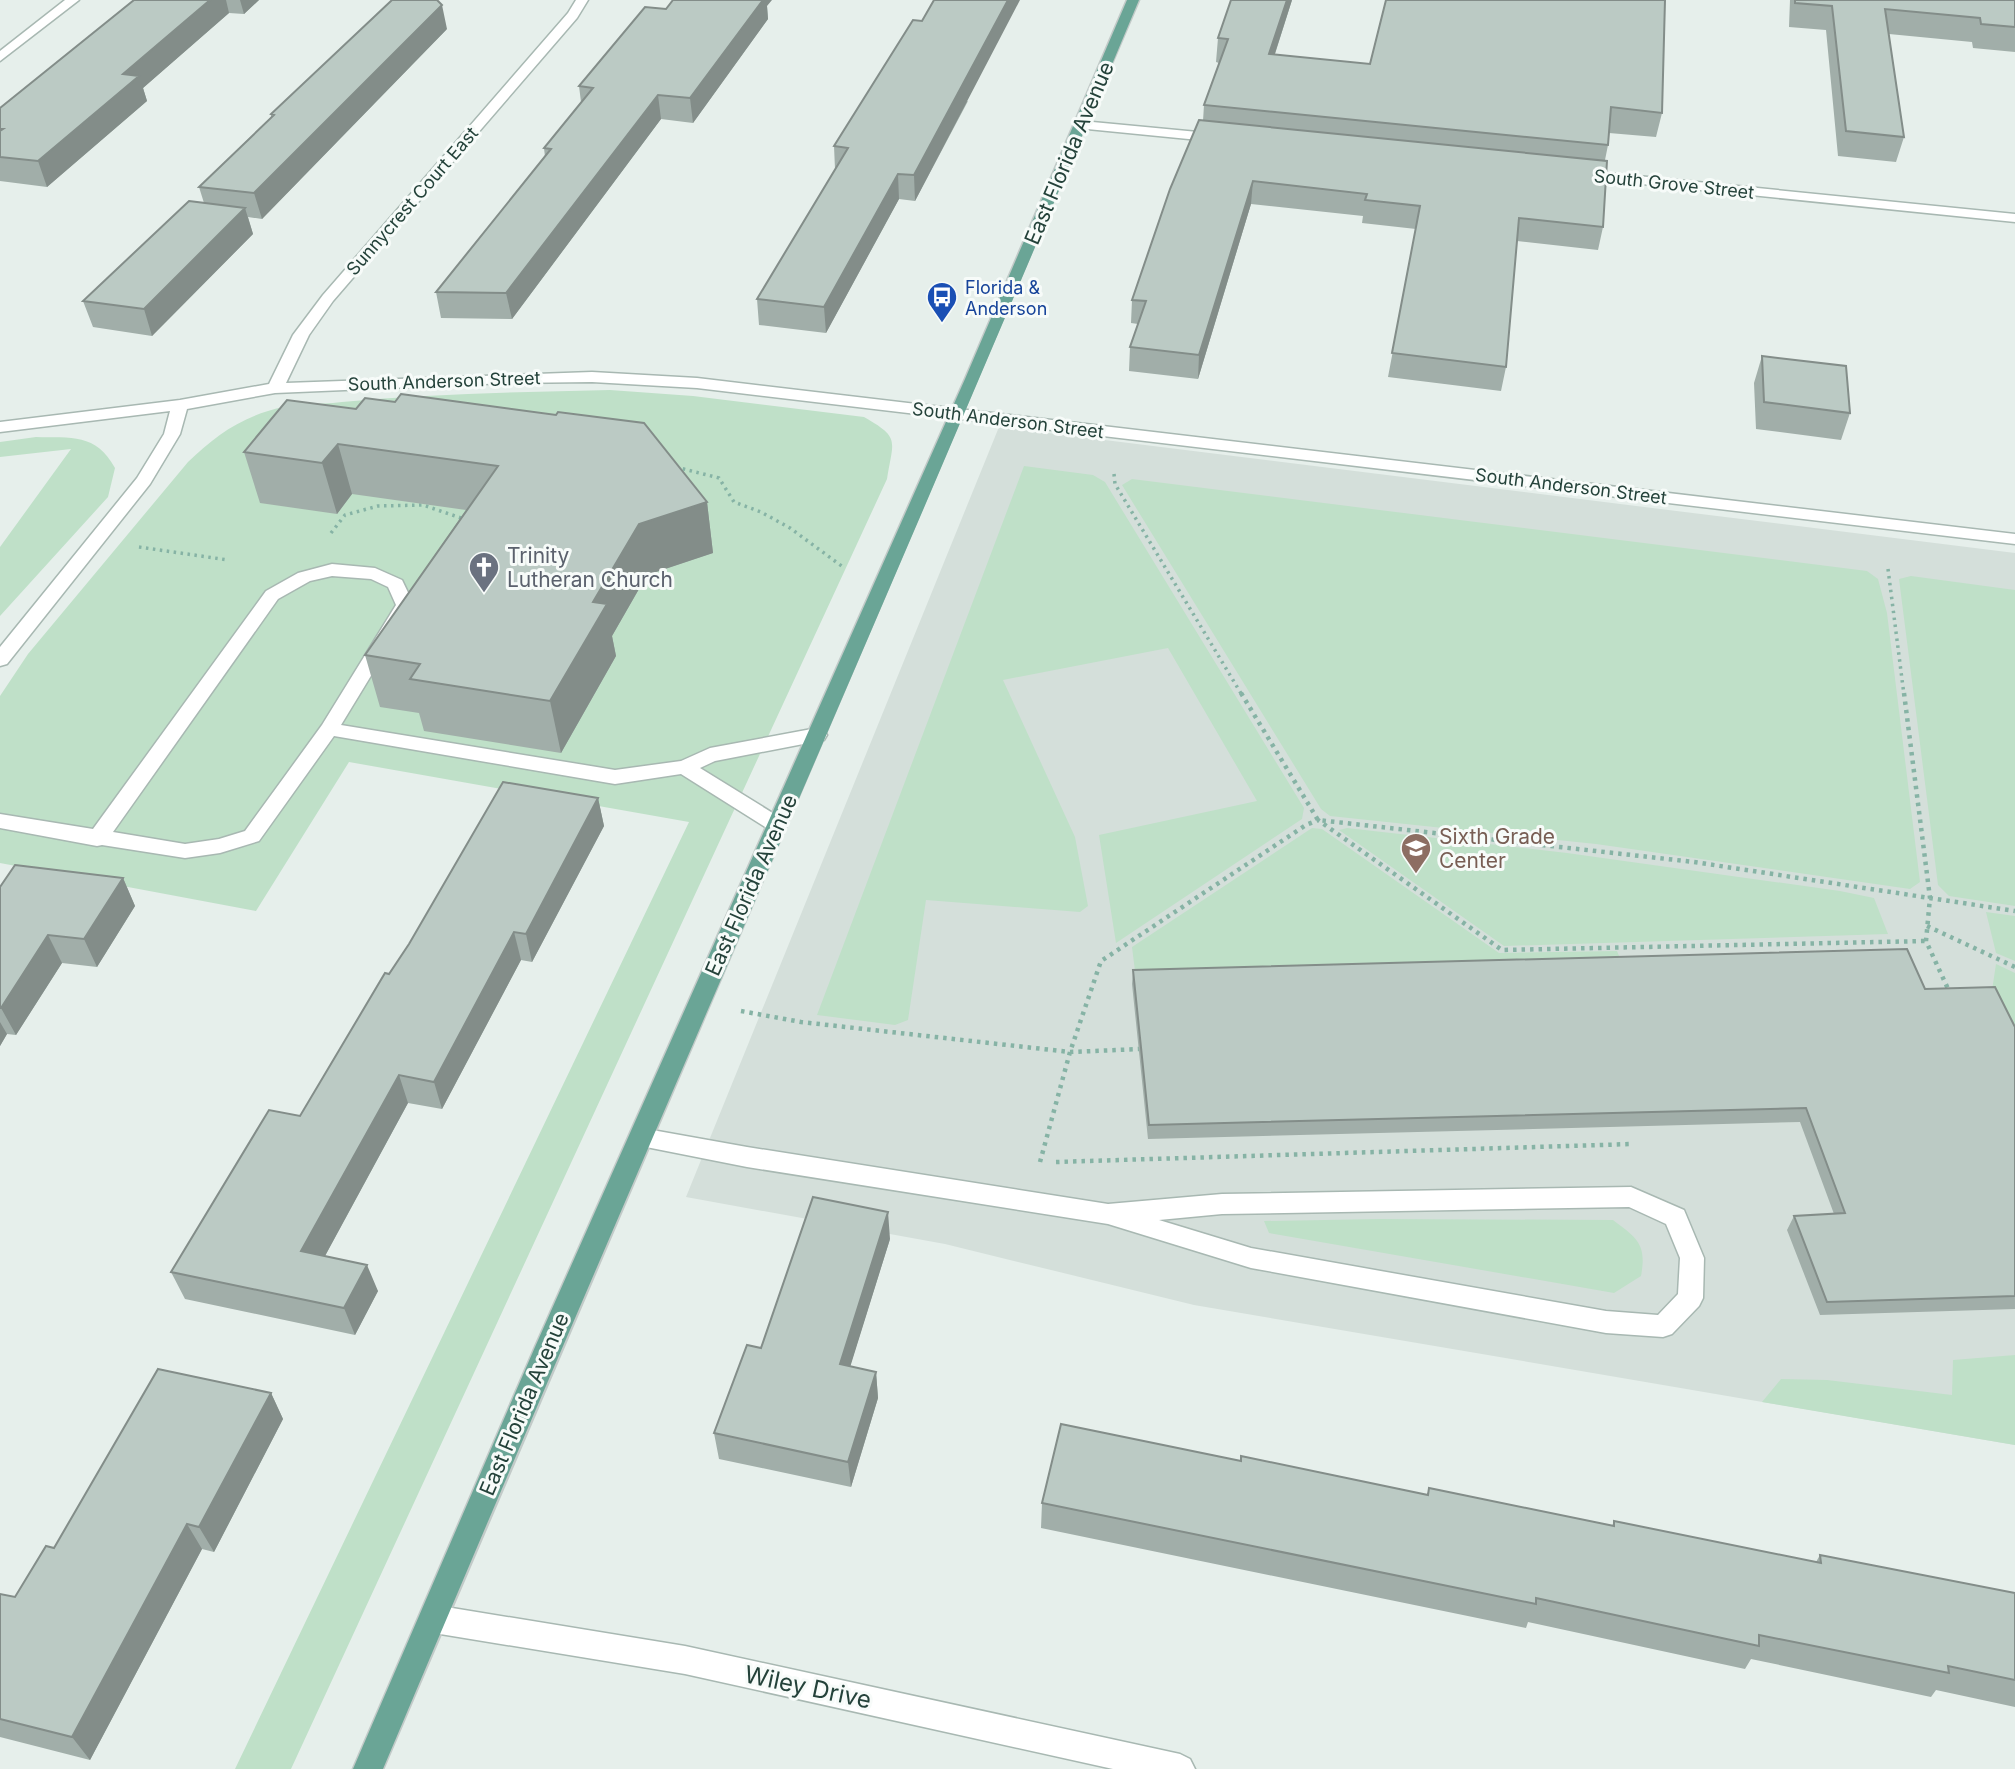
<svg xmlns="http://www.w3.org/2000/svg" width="2015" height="1769" font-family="Inter,sans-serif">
	<rect width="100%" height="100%" fill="#e6efeb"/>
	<!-- built -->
	<path fill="#d4dfda" d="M 999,427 L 2015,553 L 2015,1445 L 1194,1305 L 945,1244 L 686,1197 Z"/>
	<!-- green -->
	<path fill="#bfe0c8" d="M 610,390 L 693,396 L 864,417 C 901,438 893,440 887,479 L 291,1769 L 235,1769 L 689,822 L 349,762 L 256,911 L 0,863 L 0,696 L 28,654 L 188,462 C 212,439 235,421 268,411 C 290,403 318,405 342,402 C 431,394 520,392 610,390 Z
		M 36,437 C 71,438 96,433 115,468 L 108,497 L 0,616 L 0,547 L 71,449 L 0,457 L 0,442 Z
		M 1024,466 L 1093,475 L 1105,482 L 1304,808 L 1302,819 L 1116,943 L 1099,835 L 1257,801 L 1168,648 L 1003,680 L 1075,837 L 1088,906 L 1080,912 L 926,900 L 908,1020 L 895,1025 L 817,1015 Z
		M 1132,479 L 1867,571 L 1878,579 L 1887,613 L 1920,882 L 1910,889 L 1596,844 L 1330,816 L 1321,809 L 1122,485 Z
		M 1911,576 L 2015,590 L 2015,906 L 1949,896 L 1938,885 L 1899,579 Z
		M 1312,828 L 1322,829 L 1499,953 L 1617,951 L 1622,963 L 1135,971 L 1132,947 Z
		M 1347,828 L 1567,853 L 1840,891 L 1874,898 L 1888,934 L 1504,946 L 1339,830 Z
		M 1986,912 L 2015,916 L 2015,961 L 1996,953 Z
		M 1996,964 L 2015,973 L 2015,1046 L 1991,997 Z
		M 1379,1219 L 1613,1220 C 1637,1238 1647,1244 1641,1276 L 1614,1293 L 1269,1233 L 1264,1221 Z
		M 2015,1355 L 2015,1445 L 1762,1402 L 1781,1379 L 1827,1380 L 1952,1395 L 1953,1360 Z"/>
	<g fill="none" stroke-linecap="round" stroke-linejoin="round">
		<!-- minor casing -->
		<g stroke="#a8b8b2" stroke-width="3">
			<path id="minor" d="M 65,0 L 79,0 L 0,61 L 0,51 Z
				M 576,0 L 588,0 L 577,18 L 333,301 L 309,335 L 286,383 L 592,372 L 697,378 L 2015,534 L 2015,544 L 697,388 L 592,382 L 507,383 L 275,393 L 187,409 L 180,434 L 150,484 L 7,664 L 0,666 L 0,647 L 137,478 L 164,434 L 170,411 L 0,432 L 0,422 L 180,400 L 269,384 L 293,335 L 323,295 L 568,13 Z
				M 1082,121 L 1219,134 L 1226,138 L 1219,142 L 1077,128 L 1075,125 Z
				M 1578,170 L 2015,214 L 2015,222 L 1573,177 L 1573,171 Z
				M 332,564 L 375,568 L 402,580 L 414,605 L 341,725 L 615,770 L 681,761 L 710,748 L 817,728 L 824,730 L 827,735 L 824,740 L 715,761 L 700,768 L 784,820 L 787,825 L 784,830 L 770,830 L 681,774 L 615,784 L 334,736 L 259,841 L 220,853 L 185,858 L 102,845 L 97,846 L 0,828 L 0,814 L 93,829 L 266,591 L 298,573 ZM 332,576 L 371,579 L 388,587 L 396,605 L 322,725 L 245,831 L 219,839 L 185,844 L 113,832 L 278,599 L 310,581 Z
				M 641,1128 L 747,1147 L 1108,1204 L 1222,1194 L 1631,1187 L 1684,1210 L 1704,1258 L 1703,1298 L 1699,1306 L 1672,1334 L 1663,1337 L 1606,1333 L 1251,1268 L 1108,1224 L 747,1167 L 641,1146 L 633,1144 L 629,1137 L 633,1130 ZM 1629,1207 L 1666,1224 L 1680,1258 L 1678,1294 L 1658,1315 L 1606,1311 L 1251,1248 L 1159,1220 L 1222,1214 Z
				M 434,1605 L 685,1646 L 1180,1754 L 1190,1759 L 1195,1769 L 1113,1769 L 685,1674 L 434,1633 L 424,1629 L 420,1619 L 424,1609 Z"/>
		</g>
		<!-- major casing -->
		<g stroke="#c2cac8" stroke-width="3">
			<path id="major" d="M 1127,0 L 1139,0 C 892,592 632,1178 383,1769 L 353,1769 L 535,1347 L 965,379 Z"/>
		</g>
		<!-- path-far1 -->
		<path stroke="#86b3a5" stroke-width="3.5" stroke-dasharray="2.5 4.5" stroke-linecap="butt" d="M 676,467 L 719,478 L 734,502 L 761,512 L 790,528 L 843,567
			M 1114,474 L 1115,484 L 1242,695
			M 331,533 L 345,515 L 378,506 L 423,505 L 464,519
			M 139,547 L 228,560
			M 1888,569 L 1904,695"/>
		<!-- path -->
		<path stroke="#86b3a5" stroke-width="4.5" stroke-dasharray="3.5 5" stroke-linecap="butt" d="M 1241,693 L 1318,820 L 1694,862 L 2015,911
			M 1904,693 L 1930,898 L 1926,941 L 1949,991
			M 1927,926 L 2015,967
			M 741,1011 L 801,1022 L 1070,1052 L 1140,1049
			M 1040,1162 L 1070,1052 L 1101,961 L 1306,825 L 1318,820 L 1502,950 L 1926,941
			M 1056,1162 L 1632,1144"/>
		<!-- minor -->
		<use href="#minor" fill="#fff" fill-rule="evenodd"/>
		<!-- major -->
		<use href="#major" fill="#6aa596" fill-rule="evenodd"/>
	</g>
	<!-- wall -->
	<path fill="#a1aea9" d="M 134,0 L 259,0 L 244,14 L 229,13 L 143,88 L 147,101 L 47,187 L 0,181 L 0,108 Z
		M 1292,0 L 1275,54 L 1662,113 L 1656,137 L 1609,133 L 1608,145 L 1605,160 L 1603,227 L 1598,250 L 1517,241 L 1506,367 L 1501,391 L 1388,377 L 1416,229 L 1362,223 L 1363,216 L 1251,204 L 1198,379 L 1129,371 L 1130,347 L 1138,324 L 1131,323 L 1132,300 L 1203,121 L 1204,105 L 1219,63 L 1216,62 L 1218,38 Z
		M 1790,0 L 2015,0 L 2015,52 L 1973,48 L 1972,42 L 1889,34 L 1904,137 L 1896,162 L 1838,156 L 1826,30 L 1789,27 Z
		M 767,6 L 768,19 L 693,123 L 661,119 L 512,319 L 441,318 L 436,292 L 545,157 L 544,148 L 581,102 L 579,86 L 666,9 Z
		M 447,29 L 262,219 L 248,217 L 253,234 L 152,336 L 93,327 L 83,301 L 204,203 L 199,187 L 271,117 L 271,114 Z
		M 968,101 L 915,201 L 899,199 L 826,333 L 759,325 L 757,299 L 835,169 L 834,146 Z
		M 1762,356 L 1850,413 L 1841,440 L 1756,429 L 1754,383 Z
		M 287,400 L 707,502 L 713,553 L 647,575 L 612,636 L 616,656 L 561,753 L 424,731 L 419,713 L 380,707 L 365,655 L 466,510 L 352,494 L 337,514 L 260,503 L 244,452 Z
		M 598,798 L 604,826 L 532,962 L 521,960 L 442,1109 L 408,1103 L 325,1256 L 378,1291 L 355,1335 L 185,1299 L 171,1272 L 300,1116 L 389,974 Z
		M 123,878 L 135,906 L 97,967 L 62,963 L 16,1035 L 7,1034 L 0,1046 L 0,887 Z
		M 1133,970 L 1925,989 L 2015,1027 L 2015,1309 L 1820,1315 L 1787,1230 L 1794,1216 L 1834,1214 L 1800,1122 L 1148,1139 L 1132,984 Z
		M 890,1239 L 850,1366 L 876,1372 L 878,1398 L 851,1487 L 719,1459 L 714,1433 L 761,1348 Z
		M 271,1393 L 283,1419 L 214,1552 L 202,1549 L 90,1760 L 0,1737 L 0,1594 L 15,1597 L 54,1548 Z
		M 1241,1461 L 1427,1495 L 1429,1488 L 1612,1526 L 1614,1521 L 1816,1562 L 1820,1555 L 2015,1593 L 2015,1707 L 1936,1690 L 1931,1697 L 1751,1659 L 1745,1669 L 1528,1622 L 1526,1628 L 1041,1528 L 1042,1503 Z"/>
	<!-- shaded-wall -->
	<path fill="#838d89" d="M 210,0 L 226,0 L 229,13 L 143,88 L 147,101 L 47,187 L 38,161 L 123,74 Z
		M 240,0 L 259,0 L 244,14 Z
		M 757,0 L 772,0 L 767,6 L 768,19 L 693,123 L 690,98 Z
		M 1008,0 L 1020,0 L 915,201 L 914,175 Z
		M 1287,0 L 1292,0 L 1267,78 L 1269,54 Z
		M 442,5 L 447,29 L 262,219 L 254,193 Z
		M 658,95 L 661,119 L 512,319 L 506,293 Z
		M 898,174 L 899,199 L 826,333 L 824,307 Z
		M 1253,181 L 1251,204 L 1198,379 L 1199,355 Z
		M 245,208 L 253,234 L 152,336 L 144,309 Z
		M 338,444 L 352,494 L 337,514 L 322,463 Z
		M 707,502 L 713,553 L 647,575 L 612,636 L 616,656 L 561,753 L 550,701 L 593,602 L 639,524 Z
		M 598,798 L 604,826 L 532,962 L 526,934 Z
		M 123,878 L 135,906 L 97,967 L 84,939 Z
		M 514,932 L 521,960 L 442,1109 L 434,1082 Z
		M 48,935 L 62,963 L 16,1035 L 1,1008 Z
		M 0,1022 L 7,1034 L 0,1046 Z
		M 399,1075 L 408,1103 L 313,1278 L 301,1251 Z
		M 888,1212 L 890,1239 L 843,1390 L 840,1364 Z
		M 367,1265 L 378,1291 L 355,1335 L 344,1308 Z
		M 876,1372 L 878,1398 L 851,1487 L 848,1462 Z
		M 271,1393 L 283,1419 L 214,1552 L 199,1527 Z
		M 187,1524 L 202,1549 L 90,1760 L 72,1737 Z"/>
	<!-- building -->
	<path fill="#bbcac4" stroke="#838d89" stroke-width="2" d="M 134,0 L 210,0 L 123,74 L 139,76 L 38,161 L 0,157 L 0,131 L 3,129 L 0,129 L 0,108 Z
		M 392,0 L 437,0 L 442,5 L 254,193 L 199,187 L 274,115 L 271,114 Z
		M 673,0 L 763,0 L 690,98 L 658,95 L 506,293 L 436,292 L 551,149 L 544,148 L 593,88 L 579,86 L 645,7 L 666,9 Z
		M 934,0 L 1008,0 L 914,175 L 898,174 L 824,307 L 757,299 L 848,148 L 834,146 L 913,20 L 922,21 Z
		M 1231,0 L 1287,0 L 1269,54 L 1370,64 L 1386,0 L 1665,0 L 1662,113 L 1611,107 L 1608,145 L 1204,105 L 1228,39 L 1218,38 Z
		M 1795,0 L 2015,0 L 2015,27 L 1981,24 L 1980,18 L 1885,9 L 1904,137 L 1846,131 L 1832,6 L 1795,3 Z
		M 1199,120 L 1607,161 L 1603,227 L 1519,218 L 1506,367 L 1392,353 L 1420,206 L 1365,200 L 1367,194 L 1253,181 L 1199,355 L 1130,347 L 1146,301 L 1132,300 L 1170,189 Z
		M 189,201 L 245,208 L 144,309 L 83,301 Z
		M 1762,356 L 1846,366 L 1850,413 L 1764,402 Z
		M 401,394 L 556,415 L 558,412 L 644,423 L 707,502 L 639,524 L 593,602 L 607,604 L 550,701 L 410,679 L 420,664 L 365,655 L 498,466 L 338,444 L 322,463 L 244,452 L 287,400 L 356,409 L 365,398 L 395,402 Z
		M 503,782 L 598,798 L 526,934 L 514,932 L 434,1082 L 399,1075 L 301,1251 L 367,1265 L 344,1308 L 171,1272 L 269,1110 L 300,1116 L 385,973 L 389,974 L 409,944 Z
		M 15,865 L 123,878 L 84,939 L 48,935 L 1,1008 L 0,1008 L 0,887 Z
		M 1907,949 L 1925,989 L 1995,987 L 2015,1027 L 2015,1296 L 1827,1302 L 1794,1216 L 1845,1213 L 1806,1108 L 1149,1125 L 1133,970 Z
		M 813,1197 L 888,1212 L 840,1364 L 876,1372 L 848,1462 L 714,1433 L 747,1345 L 761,1348 Z
		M 158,1369 L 271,1393 L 199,1527 L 187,1524 L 72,1737 L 0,1719 L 0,1594 L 15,1597 L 46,1546 L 54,1548 Z
		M 1061,1424 L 1241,1461 L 1241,1456 L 1428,1495 L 1429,1488 L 1614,1526 L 1614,1521 L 1821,1563 L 1820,1555 L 2015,1593 L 2015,1680 L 1948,1666 L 1949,1673 L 1759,1635 L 1759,1646 L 1536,1598 L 1536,1604 L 1042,1503 Z"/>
	<!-- icons -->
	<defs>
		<g id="bus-pin" transform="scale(1.575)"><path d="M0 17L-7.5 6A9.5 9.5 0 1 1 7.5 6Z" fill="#1a4fb4" stroke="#f7fbf9"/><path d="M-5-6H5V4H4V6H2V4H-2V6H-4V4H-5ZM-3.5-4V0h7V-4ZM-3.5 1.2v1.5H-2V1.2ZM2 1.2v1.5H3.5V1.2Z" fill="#fff"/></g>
		<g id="church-pin" transform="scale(1.575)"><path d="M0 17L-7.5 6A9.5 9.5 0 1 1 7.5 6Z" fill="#6b7280" stroke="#f7fbf9"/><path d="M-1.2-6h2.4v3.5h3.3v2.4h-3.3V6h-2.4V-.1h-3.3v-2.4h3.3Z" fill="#fff"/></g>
		<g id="school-pin" transform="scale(1.575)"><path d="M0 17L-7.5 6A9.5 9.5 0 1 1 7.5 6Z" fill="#8d6e63" stroke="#f7fbf9"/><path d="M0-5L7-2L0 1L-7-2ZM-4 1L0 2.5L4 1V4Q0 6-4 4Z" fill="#fff"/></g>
	</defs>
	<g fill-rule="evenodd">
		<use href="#bus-pin" x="942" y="297"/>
		<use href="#church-pin" x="484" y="567"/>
		<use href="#school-pin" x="1416" y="848"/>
	</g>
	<g text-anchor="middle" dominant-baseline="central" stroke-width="6" stroke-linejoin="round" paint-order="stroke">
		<!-- far-street labels -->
		<g font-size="18" fill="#24423a" stroke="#f7fbf9">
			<text transform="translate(1674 184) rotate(6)">South Grove Street</text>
			<text transform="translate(412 201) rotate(-49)">Sunnycrest Court East</text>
			<text transform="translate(444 381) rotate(-2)">South Anderson Street</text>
			<text transform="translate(1008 420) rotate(7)">South Anderson Street</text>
			<text transform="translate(1571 486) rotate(7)">South Anderson Street</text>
		</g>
		<!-- far-transit labels -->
		<g font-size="18" fill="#164399" stroke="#f7fbf9" text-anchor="start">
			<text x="965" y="287">Florida &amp;<tspan x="965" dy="21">Anderson</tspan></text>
		</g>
		<!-- street labels -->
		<g font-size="21" fill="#24423a" stroke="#f7fbf9">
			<text transform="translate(1069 153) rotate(-67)">East Florida Avenue</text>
			<text transform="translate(751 885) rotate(-66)">East Florida Avenue</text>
			<text transform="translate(524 1404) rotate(-67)">East Florida Avenue</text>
		</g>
		<!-- worship labels -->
		<g font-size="21" fill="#5b616d" stroke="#f7fbf9" text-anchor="start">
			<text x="507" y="555">Trinity<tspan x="507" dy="24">Lutheran Church</tspan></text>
		</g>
		<!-- education labels -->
		<g font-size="21" fill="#785e54" stroke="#f7fbf9" text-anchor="start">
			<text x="1439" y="836">Sixth Grade<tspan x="1439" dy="24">Center</tspan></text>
		</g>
		<!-- near-street labels -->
		<g font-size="24" fill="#24423a" stroke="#f7fbf9">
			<text transform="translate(808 1687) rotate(12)">Wiley Drive</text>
		</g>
	</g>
</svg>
